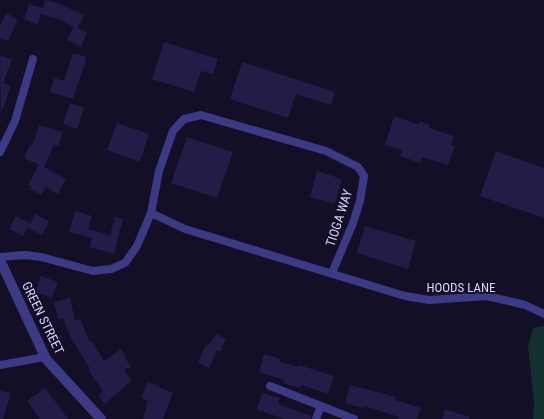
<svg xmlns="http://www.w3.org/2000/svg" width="544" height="419" font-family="'Roboto Condensed',sans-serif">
	<rect width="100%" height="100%" fill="#130f26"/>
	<!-- green -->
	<path fill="#12302f" d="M 544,326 L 544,419 L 533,419 L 534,402 L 528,346 L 533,328 Z"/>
	<!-- building -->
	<path fill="#241b47" d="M 45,0 L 58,3 L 84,15 L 78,28 L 87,33 L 81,47 L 67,40 L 73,27 L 63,21 L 41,14 L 38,24 L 24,19 L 29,4 L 43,8 Z
		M 6,13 L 18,20 L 8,41 L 0,38 L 0,25 Z
		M 164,42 L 218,59 L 213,74 L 201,71 L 194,92 L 152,79 Z
		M 73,53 L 87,57 L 73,99 L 50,92 L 54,78 L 64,81 Z
		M 0,55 L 12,60 L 3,83 L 11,86 L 1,114 Z
		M 242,62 L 335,92 L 331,105 L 296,94 L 288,118 L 230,99 Z
		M 70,103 L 84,108 L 77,129 L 63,124 Z
		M 394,116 L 419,125 L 420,121 L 430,125 L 429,128 L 454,136 L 451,145 L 455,146 L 448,165 L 422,157 L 420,163 L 400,156 L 402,150 L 385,145 Z
		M 117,123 L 149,134 L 140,162 L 107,150 Z
		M 39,125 L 63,132 L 58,146 L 54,145 L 44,167 L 66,179 L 58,194 L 46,187 L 41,195 L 30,189 L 32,187 L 28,185 L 39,165 L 24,158 L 30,145 L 32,146 Z
		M 187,137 L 233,152 L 217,198 L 171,183 Z
		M 496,151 L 544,168 L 544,218 L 480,196 Z
		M 317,171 L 342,179 L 335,204 L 310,197 Z
		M 75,211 L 92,216 L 88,229 L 110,235 L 115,217 L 123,219 L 114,254 L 89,247 L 92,238 L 69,232 Z
		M 35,214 L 49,222 L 42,235 L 28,228 Z
		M 16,216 L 30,223 L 23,236 L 9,229 Z
		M 365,226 L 416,241 L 408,269 L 357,253 Z
		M 41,276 L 58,282 L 52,298 L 35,292 Z
		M 70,298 L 75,321 L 80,319 L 90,342 L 92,341 L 104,361 L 121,349 L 126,356 L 124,357 L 131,366 L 124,371 L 132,380 L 105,404 L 98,396 L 103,391 L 88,370 L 90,369 L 71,338 L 63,318 L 58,319 L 54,302 Z
		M 216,334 L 226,339 L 220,352 L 217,350 L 209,368 L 198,362 L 206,345 L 208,346 Z
		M 264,354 L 280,359 L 280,362 L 299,367 L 299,365 L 334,376 L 328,394 L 301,385 L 301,388 L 283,383 L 284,380 L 259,372 Z
		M 148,382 L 173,393 L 163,419 L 143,419 L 148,401 L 141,398 Z
		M 350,385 L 396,397 L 395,400 L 421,408 L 417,419 L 398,419 L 399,417 L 364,406 L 363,408 L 345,403 Z
		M 45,388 L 58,405 L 68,419 L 40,419 L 27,401 Z
		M 0,390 L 11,393 L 3,419 L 0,419 Z
		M 262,393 L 280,398 L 278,404 L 311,416 L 311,419 L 285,419 L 257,410 Z
		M 445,409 L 469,417 L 469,419 L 442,419 Z"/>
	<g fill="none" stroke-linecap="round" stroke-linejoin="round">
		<!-- minor -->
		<path stroke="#3d3a85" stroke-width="8" d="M 0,152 L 15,121 L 33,59
			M 151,213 L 185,229 L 405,296 L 429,300 L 487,296 L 525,305 L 544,314
			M 0,257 L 25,255 L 41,257 L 93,271 L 111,269 L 125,263 L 137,246 L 151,213 L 159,171 L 173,131 L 184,119 L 201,115 L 326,151 L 358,167 L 364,176 L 360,201 L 353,223 L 332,273
			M 0,365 L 45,357
			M 270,386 L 321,406 L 316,419
			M 321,406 L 354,419"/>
		<!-- tertiary -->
		<path stroke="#3d3a85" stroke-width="10" d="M 0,260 L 46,359 L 101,419"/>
	</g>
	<g text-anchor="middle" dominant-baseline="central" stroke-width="4" stroke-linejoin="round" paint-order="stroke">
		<!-- street labels -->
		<g font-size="13" fill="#d9d4ff" stroke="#130f26">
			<text transform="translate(339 218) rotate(-72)">TIOGA WAY</text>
			<text x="461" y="287">HOODS LANE</text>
			<text transform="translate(43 318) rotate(64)">GREEN STREET</text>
		</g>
	</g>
</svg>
